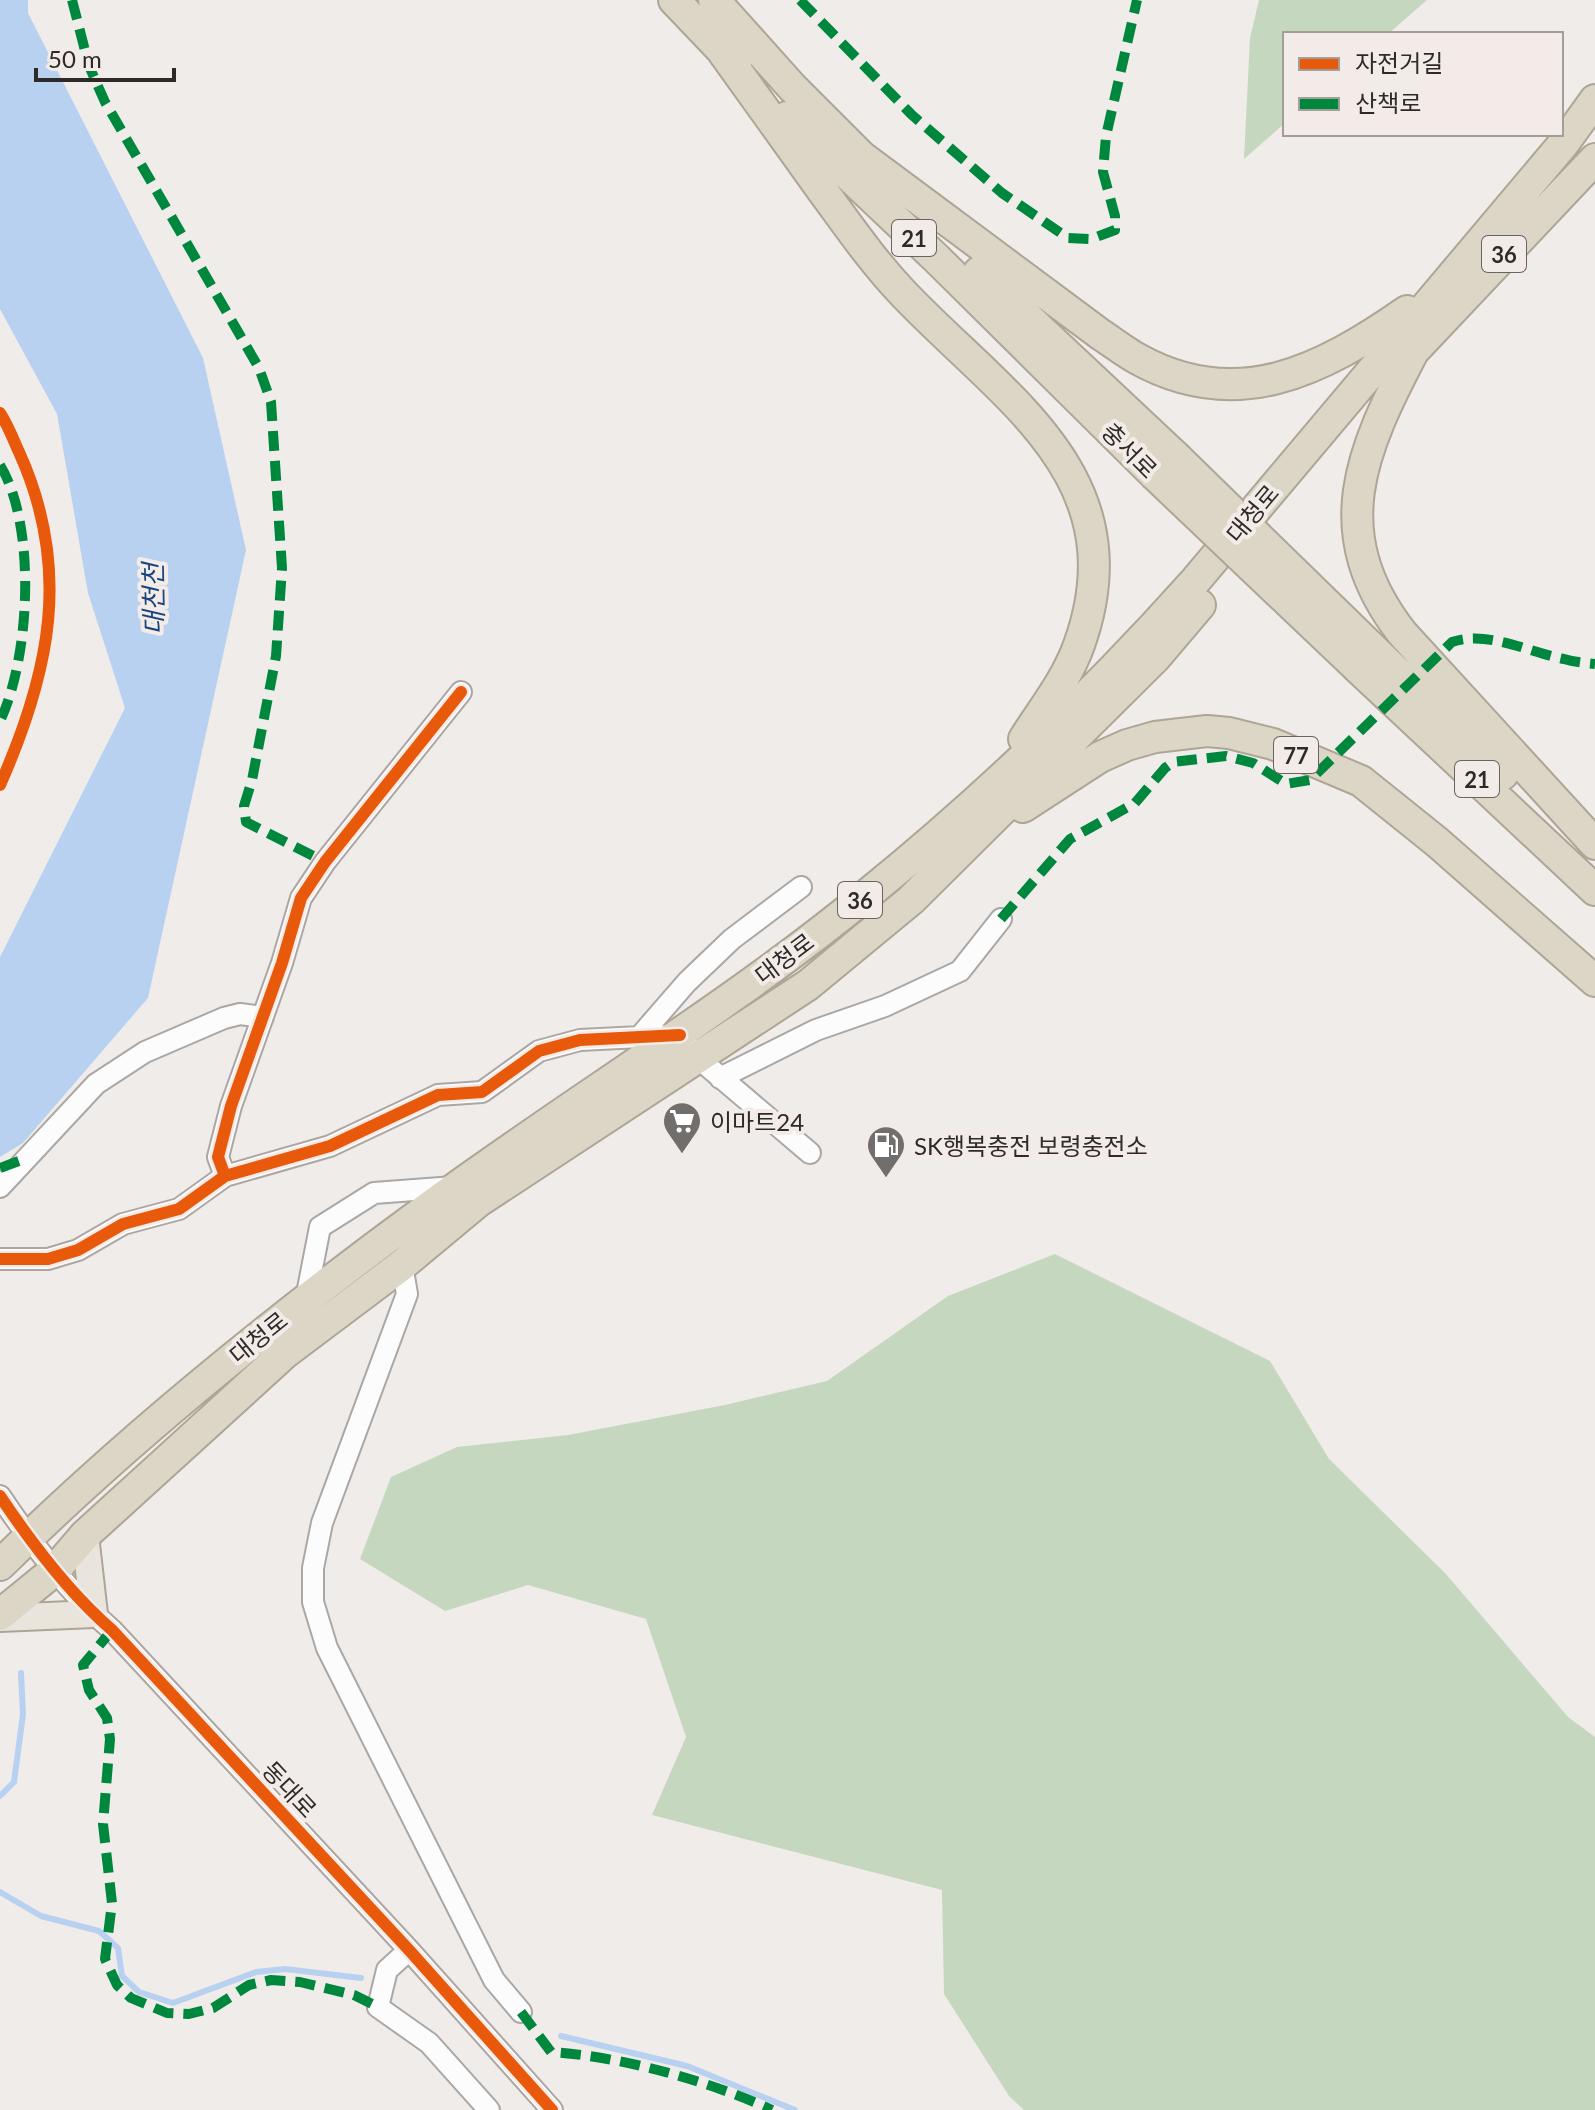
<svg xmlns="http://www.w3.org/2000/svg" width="1595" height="2110" font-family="Lato,'Noto Sans KR',sans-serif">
	<rect width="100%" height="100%" fill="#f0ecea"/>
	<!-- green -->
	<path fill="#c6d7c0" d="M 1259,0 L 1427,0 L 1388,34 L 1285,34 L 1285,123 L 1244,159 L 1250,38 Z
		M 1055,1254 L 1270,1361 L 1329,1459 L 1445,1573 L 1568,1717 L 1595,1737 L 1595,2110 L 1024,2110 L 1009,2096 L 944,1994 L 942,1890 L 652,1815 L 686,1737 L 646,1619 L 528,1585 L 445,1611 L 360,1559 L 391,1477 L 457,1447 L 568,1435 L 725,1405 L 827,1381 L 948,1296 Z"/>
	<!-- water -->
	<path fill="#b9d1f1" d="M 0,0 L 28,0 L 28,13 L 203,358 L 246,550 L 148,998 L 23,1143 L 0,1157 L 0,957 L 125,708 L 88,593 L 57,414 L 0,309 Z"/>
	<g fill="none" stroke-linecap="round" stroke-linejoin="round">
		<!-- stream -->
		<path stroke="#b9d1f1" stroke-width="6" d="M 0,1796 L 14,1782 L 23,1714 L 21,1673
			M 0,1892 L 41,1916 L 99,1931 L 118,1948 L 122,1976 L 139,1992 L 173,2003 L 256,1972 L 285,1969 L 361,1978
			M 561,2036 L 687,2066 L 795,2110"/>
		<!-- minor casing -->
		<g stroke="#aaa7a5" stroke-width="24">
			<path id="minor" d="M 641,1035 L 687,982 L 732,939 L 801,887
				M 720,1078 L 816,1030 L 885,1006 L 960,971 L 1001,919
				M 225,1176 L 218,1157 L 231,1106 L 282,963 L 301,898 L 325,862 L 461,692
				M 0,1187 L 96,1084 L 145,1052 L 224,1018 L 240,1014 L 263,1017
				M 0,1259 L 48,1259 L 78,1250 L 123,1224 L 179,1209 L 225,1176 L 330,1146 L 438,1095 L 482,1092 L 539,1051 L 580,1040 L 680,1035 L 699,1059 L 810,1153
				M 402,1265 L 407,1294 L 322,1523 L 313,1568 L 313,1602 L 327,1648 L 494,1980 L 521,2012
				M 306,1299 L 320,1227 L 374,1193 L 454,1187
				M 0,1496 C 32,1544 68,1592 112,1630 L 409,1950 L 552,2110
				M 409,1950 L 387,1970 L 378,2007 L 429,2043 L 489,2110"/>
		</g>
		<!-- major casing -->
		<g stroke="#ada595" stroke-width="30">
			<path id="major" d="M 0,1618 L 94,1614 L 85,1535"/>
		</g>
		<!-- highway casing -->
		<g stroke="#ada595" stroke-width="34">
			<path id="highway" d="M 674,0 L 736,65
				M 714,0 L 792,87 L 871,166
				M 723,52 C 756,98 789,144 822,190 C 847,224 871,259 900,290 C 1000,397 1140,474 1079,645 C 1067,679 1043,709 1024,739
				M 787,117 L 937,259 L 1155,475
				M 858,154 L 1100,334 C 1112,342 1124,351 1136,358 C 1237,415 1322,370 1407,311
				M 979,272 L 1176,457
				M 1414,350 C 1361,451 1324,532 1402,633 L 1595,844
				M 1408,357 L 1595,159
				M 1374,650 L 1503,774
				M 1358,668 L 1595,890
				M 1023,807 L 1100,757 L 1127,745 L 1155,737 L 1207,731 L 1229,733 L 1273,744 L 1361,781 L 1437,842 L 1595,981
				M 0,1565 C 131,1436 276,1319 425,1210 C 571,1102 728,1009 869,893 C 986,798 1096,692 1196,580 L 1564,143 L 1595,100
				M 0,1615 L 55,1570 L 85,1535 L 285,1353 L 402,1265 L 479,1201 L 808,985 L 911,900 L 1155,658 L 1200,605"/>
		</g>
		<!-- minor -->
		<use href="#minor" stroke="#fdfcfc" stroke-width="20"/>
		<!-- major -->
		<use href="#major" stroke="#e9e5dc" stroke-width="26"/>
		<!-- highway -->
		<use href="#highway" stroke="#dcd6c7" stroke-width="30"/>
		<!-- highway-bridge casing -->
		<g stroke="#ada595" stroke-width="34" stroke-linecap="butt">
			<path id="highway-bridge" d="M 1176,457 L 1374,650
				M 1155,475 L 1358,668"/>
		</g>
		<!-- highway-bridge -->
		<use href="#highway-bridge" stroke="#dcd6c7" stroke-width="30"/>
		<!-- quiet -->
		<path stroke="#00873e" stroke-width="10" stroke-dasharray="20 10" stroke-linecap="butt" d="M 72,0 L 89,66 L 105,102 L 259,368 L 271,402 L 282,568 L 276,656 L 252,780 L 244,806 L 246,822 L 325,862
			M 800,0 L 912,115 L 1002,193 L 1068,238 L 1091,239 L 1115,230 L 1115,216 L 1103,172 L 1106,136 L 1137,0
			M 0,465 C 37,526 30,658 0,721
			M 1001,919 L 1070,839 L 1135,803 L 1165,768 L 1173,762 L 1226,756 L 1253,763 L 1286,784 L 1310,780 L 1452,642 C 1488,630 1528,652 1564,659 C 1574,662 1585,663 1595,664
			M 0,1168 L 27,1158
			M 112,1630 L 83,1665 L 89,1690 L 107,1718 L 110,1739 L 103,1824 L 112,1903 L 105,1959 L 117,1985 L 131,1998 L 167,2013 L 189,2014 L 213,2008 L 249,1985 L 271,1980 L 300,1982 L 354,1995 L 378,2007
			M 521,2012 L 551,2052 C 619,2056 710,2081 772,2110"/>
		<!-- cycleway casing -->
		<g stroke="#f3ebe7" stroke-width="17">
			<path id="cycleway" d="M 0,413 C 8,425 13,439 19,452 C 72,569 50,672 0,785
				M 225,1176 L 218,1157 L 231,1106 L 282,963 L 301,898 L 325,862 L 461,692
				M 0,1259 L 48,1259 L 78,1250 L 123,1224 L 179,1209 L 225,1176 L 330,1146 L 438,1095 L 482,1092 L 539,1051 L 580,1040 L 680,1035
				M 0,1496 C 32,1544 68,1592 112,1630 L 409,1950 L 552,2110"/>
		</g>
		<!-- cycleway -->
		<use href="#cycleway" stroke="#e8590c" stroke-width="12"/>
	</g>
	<!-- icons -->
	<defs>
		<g id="supermarket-pin" transform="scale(2)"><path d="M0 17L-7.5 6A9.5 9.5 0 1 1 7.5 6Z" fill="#716e6c" stroke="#f3ebe7"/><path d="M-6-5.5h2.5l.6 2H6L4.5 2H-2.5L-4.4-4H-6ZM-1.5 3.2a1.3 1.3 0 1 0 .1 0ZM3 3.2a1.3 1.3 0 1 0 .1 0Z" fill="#fff"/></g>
		<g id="fuel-pin" transform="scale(2)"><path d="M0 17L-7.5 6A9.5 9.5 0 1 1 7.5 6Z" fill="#716e6c" stroke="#f3ebe7"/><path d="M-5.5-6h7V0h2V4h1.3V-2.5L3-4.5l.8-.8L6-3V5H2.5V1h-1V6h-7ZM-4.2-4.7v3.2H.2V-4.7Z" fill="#fff"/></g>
	</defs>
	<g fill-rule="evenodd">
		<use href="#supermarket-pin" x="682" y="1121"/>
		<use href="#fuel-pin" x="886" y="1145"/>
	</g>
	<g text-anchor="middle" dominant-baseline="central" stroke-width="8" stroke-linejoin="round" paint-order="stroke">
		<!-- shield labels -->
		<g fill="#f3ebe7" stroke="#686461" stroke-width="2">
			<rect x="892" y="220" width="44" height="36" rx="6"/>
			<rect x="1482" y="236" width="44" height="36" rx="6"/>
			<rect x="1274" y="737" width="44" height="36" rx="6"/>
			<rect x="1455" y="761" width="44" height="36" rx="6"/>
			<rect x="838" y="882" width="44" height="36" rx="6"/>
		</g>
		<g font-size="22" font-weight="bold" fill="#2d2a28">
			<text x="914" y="238">21</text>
			<text x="1504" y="254">36</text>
			<text x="1296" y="755">77</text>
			<text x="1477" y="779">21</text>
			<text x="860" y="900">36</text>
		</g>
		<!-- street labels -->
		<g font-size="24" fill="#2d2a28" stroke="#f3ebe7">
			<text transform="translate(1130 450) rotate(45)">충서로</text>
			<text transform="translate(1252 513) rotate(-50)">대청로</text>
			<text transform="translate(784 958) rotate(-37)">대청로</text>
			<text transform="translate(258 1337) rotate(-39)">대청로</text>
			<text transform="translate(290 1789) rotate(47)">동대로</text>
		</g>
		<!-- poi labels -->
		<g font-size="24" fill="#2d2a28" stroke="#f3ebe7" text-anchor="start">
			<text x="710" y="1121">이마트24</text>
			<text x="914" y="1145">SK행복충전 보령충전소</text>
		</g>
		<!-- water labels -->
		<g font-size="26" font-style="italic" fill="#18457d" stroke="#f3ebe7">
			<text transform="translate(153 599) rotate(-91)">대천천</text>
		</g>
	</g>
	<!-- legend -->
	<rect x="1283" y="32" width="280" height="104" fill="#f3ebe7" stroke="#a49e9b" stroke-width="2"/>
	<rect x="1299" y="58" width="40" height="12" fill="#e8590c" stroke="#a49e9b" stroke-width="2"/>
	<text x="1355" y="72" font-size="24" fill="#2d2a28">자전거길</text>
	<rect x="1299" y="98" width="40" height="12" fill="#00873e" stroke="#a49e9b" stroke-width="2"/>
	<text x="1355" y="112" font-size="24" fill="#2d2a28">산책로</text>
	<!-- scale -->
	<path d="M36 68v12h138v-12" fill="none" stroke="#2d2a28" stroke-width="4"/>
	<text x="48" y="68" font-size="24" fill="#2d2a28" stroke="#f3ebe7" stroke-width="6" paint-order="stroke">50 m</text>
</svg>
